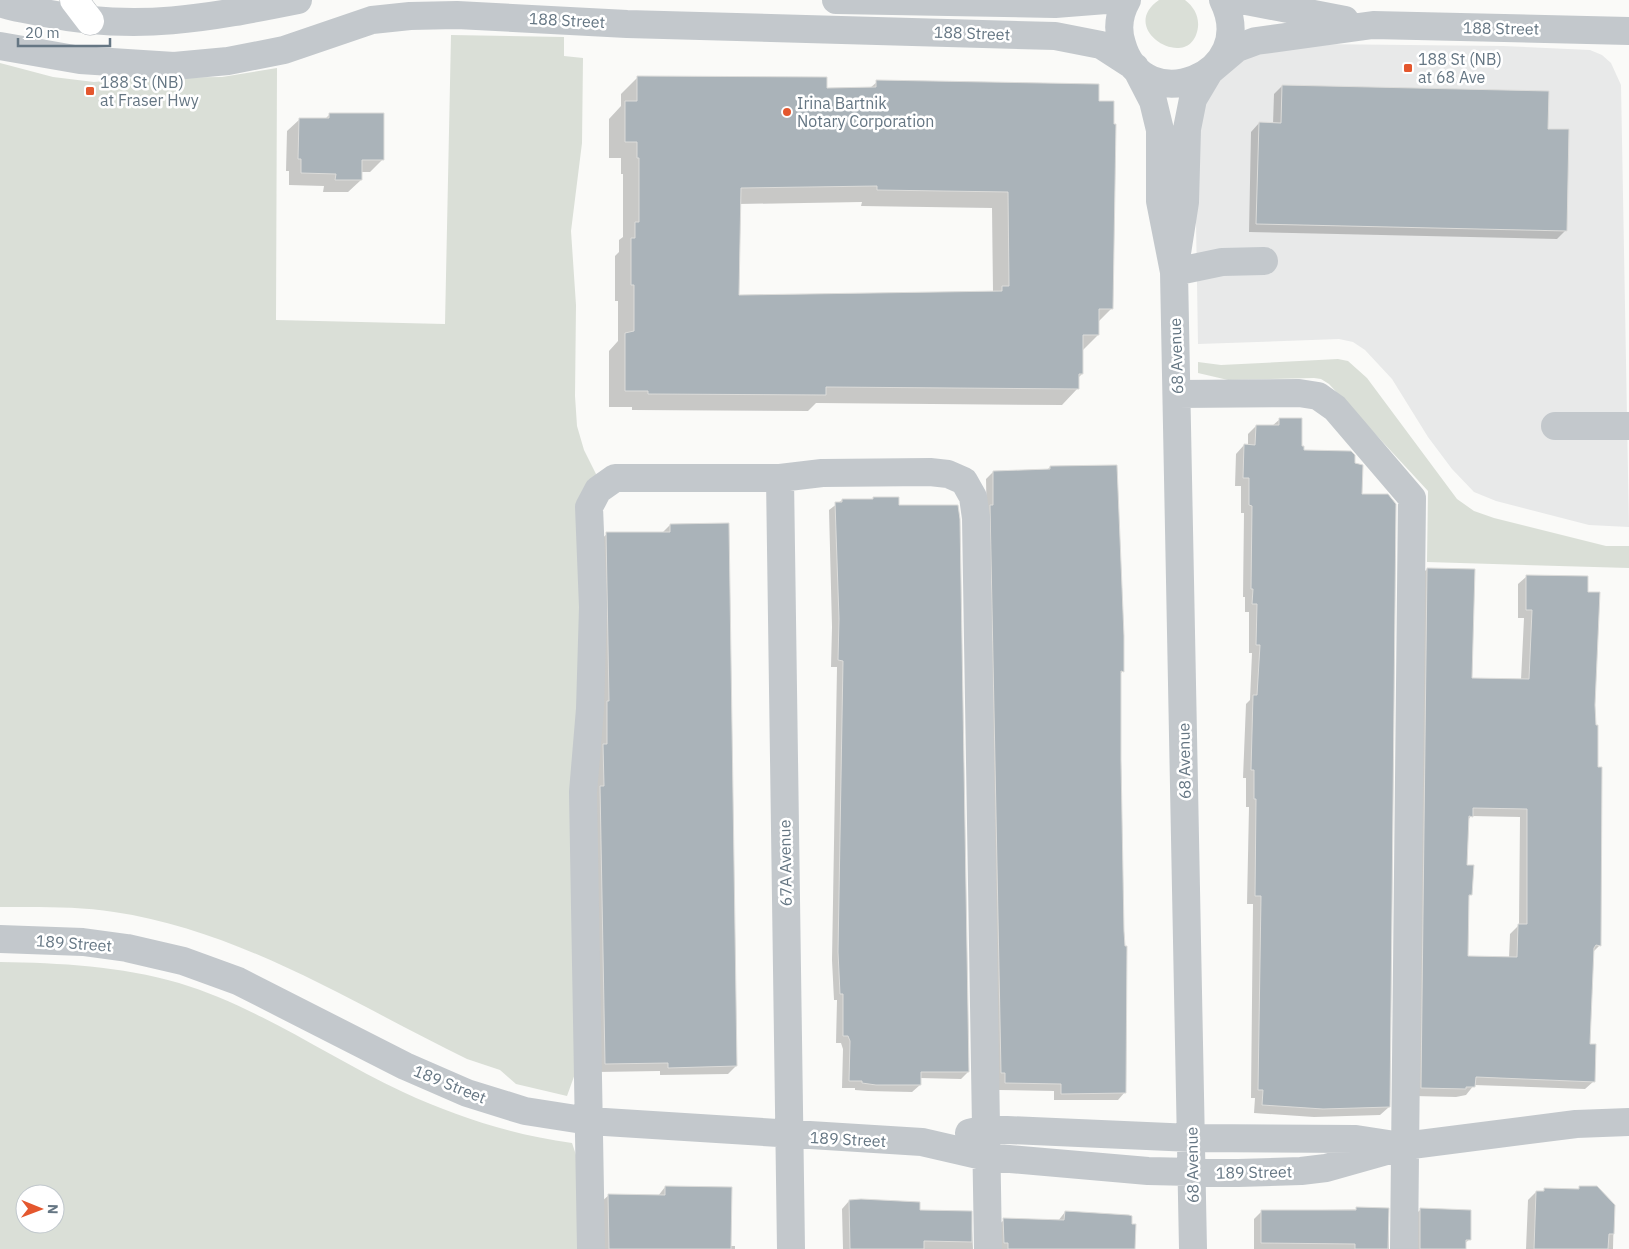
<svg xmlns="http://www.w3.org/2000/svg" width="1629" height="1249" font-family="'IBM Plex Sans',sans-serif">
	<rect width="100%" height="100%" fill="#fafaf8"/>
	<!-- built -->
	<path fill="#e8e9e9" d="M 1313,44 L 1503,46 L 1590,50 L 1602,55 L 1611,63 L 1621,85 L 1629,527 L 1589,525 L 1496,501 L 1474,492 L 1452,469 L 1428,437 L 1392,379 L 1365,350 L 1353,342 L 1339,339 L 1198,344 L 1195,159 L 1203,102 L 1221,70 L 1263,50 Z"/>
	<!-- green -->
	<path fill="#dadfd7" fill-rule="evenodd" d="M 1159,0 L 1185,0 C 1194,7 1199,16 1198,27 C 1192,75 1115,30 1159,0 Z
		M 451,35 L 564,37 L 564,56 L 583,58 L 582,143 L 571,231 L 576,305 L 575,396 L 577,426 L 584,450 L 596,474 L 583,655 L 576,1071 L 567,1096 L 516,1084 L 500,1070 L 467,1059 C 352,1003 242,931 114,912 C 76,906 38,907 0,907 L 0,63 L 53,77 L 94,82 L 135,78 L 222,77 L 277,68 L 276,320 L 445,324 Z
		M 1338,359 L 1348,361 L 1367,378 L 1457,499 L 1474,511 L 1494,518 L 1606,546 L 1629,546 L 1629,568 L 1427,562 L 1428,491 L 1329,384 L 1321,379 L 1314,378 L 1228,380 L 1198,373 L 1198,362 L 1221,365 Z
		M 0,962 C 61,963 120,966 179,983 C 259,1007 328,1057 403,1092 C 457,1117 513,1135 572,1143 L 580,1167 L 580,1249 L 0,1249 ZM 25,1194 L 55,1194 L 55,1224 L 25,1224 Z"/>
	<!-- shadow -->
	<path fill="#0003" fill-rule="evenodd" d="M 638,77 L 825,89 L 870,88 L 877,82 L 1098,85 L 1112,308 L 1098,322 L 1098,335 L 1082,351 L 1082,374 L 1078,378 L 1078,388 L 1062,405 L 816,403 L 808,411 L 632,410 L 632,407 L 609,407 L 609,351 L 618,341 L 618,301 L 615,301 L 615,256 L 619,252 L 619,240 L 623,237 L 623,174 L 621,174 L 621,158 L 609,158 L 609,119 L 621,106 L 621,94 ZM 862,202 L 861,206 L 992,208 L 993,292 L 738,296 L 739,204 Z
		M 1282,86 L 1565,231 L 1557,239 L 1249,232 L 1251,132 L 1259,123 L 1273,124 L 1274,94 Z
		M 330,114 L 382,160 L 370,172 L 361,172 L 361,180 L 348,192 L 323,192 L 324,186 L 289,185 L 289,171 L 286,171 L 287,131 L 300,119 L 325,119 Z
		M 1280,419 L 1303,451 L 1361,495 L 1389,1107 L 1380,1115 L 1314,1117 L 1254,1113 L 1255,1098 L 1251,1098 L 1253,904 L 1247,904 L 1249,807 L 1246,807 L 1246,778 L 1243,778 L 1246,704 L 1250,700 L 1252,653 L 1249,653 L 1249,612 L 1245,612 L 1245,597 L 1243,597 L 1244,513 L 1241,513 L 1241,486 L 1235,486 L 1236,454 L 1244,445 L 1248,445 L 1248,434 L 1256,426 L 1272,426 Z
		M 1050,467 L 1123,671 L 1120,674 L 1125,1092 L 1118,1100 L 1054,1100 L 1054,1091 L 998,1090 L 986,479 L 993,472 L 1047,470 Z
		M 898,498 L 968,1072 L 961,1079 L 920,1078 L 920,1085 L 912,1092 L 868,1091 L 855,1090 L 855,1088 L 842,1088 L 843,1049 L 841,1043 L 836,1043 L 837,1000 L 834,1000 L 832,960 L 837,667 L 831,667 L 832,627 L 829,510 L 842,500 Z
		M 670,525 L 736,1066 L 728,1074 L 660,1075 L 660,1071 L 597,1072 L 592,795 L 598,542 L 607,534 L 662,533 Z
		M 1427,569 L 1471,679 L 1521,680 L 1524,618 L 1518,618 L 1518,584 L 1527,576 L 1594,705 L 1600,945 L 1593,952 L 1589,1045 L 1594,1081 L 1585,1089 L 1474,1085 L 1466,1095 L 1456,1097 L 1414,1096 L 1419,577 ZM 1471,816 L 1520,817 L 1519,925 L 1510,934 L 1509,958 L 1467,957 L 1468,897 L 1471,894 L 1465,866 L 1468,820 Z
		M 665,1187 L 730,1230 L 731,1246 L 735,1246 L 735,1249 L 602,1249 L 601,1202 L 609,1195 L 658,1196 Z
		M 1580,1187 L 1614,1206 L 1613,1249 L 1526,1249 L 1528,1200 L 1536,1192 L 1542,1192 L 1545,1189 L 1576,1191 Z
		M 849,1201 L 898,1201 L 897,1203 L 919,1211 L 971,1212 L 973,1249 L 843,1249 L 842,1209 Z
		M 1388,1209 L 1389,1249 L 1254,1249 L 1254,1219 L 1262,1211 Z
		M 1421,1209 L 1470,1239 L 1464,1244 L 1464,1249 L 1412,1249 L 1413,1217 Z
		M 1065,1212 L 1134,1249 L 996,1249 L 996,1227 L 1004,1220 L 1058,1221 Z"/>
	<!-- building -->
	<path fill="#aab3b9" stroke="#dcdcda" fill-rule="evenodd" d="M 637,76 L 827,77 L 827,88 L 876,87 L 876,80 L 1099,84 L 1099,101 L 1114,101 L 1114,124 L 1116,124 L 1113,309 L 1099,309 L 1099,335 L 1083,335 L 1083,374 L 1079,374 L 1079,389 L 826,387 L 826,395 L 648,394 L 648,391 L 625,391 L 625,333 L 634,331 L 634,285 L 631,285 L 631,238 L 635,238 L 635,222 L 639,222 L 639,158 L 637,158 L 637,142 L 625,142 L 625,101 L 637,101 ZM 877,186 L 877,190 L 1008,192 L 1009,286 L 1002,286 L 1002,291 L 739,295 L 741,188 Z
		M 1282,85 L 1549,91 L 1548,129 L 1569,129 L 1567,231 L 1256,224 L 1259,122 L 1281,123 Z
		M 329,113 L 384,113 L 384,160 L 362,160 L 362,180 L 335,180 L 336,174 L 301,173 L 301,159 L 298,159 L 299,118 L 329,118 Z
		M 1279,418 L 1302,418 L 1302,446 L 1304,446 L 1304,450 L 1351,451 L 1355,455 L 1355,463 L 1363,465 L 1362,494 L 1388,494 L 1396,504 L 1390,1107 L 1323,1109 L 1262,1105 L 1263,1090 L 1258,1090 L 1261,896 L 1255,896 L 1256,799 L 1254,799 L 1254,770 L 1251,770 L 1253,695 L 1257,695 L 1260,645 L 1256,645 L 1257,604 L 1252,604 L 1253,589 L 1251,589 L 1252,506 L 1249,505 L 1249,478 L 1243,478 L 1244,444 L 1255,445 L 1256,425 L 1279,425 Z
		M 1117,465 L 1124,636 L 1124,672 L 1121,671 L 1121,760 L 1124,931 L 1125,946 L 1127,946 L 1126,1093 L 1061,1094 L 1061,1084 L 1005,1083 L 1005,1073 L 1001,1073 L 990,505 L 993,505 L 993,471 L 1050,469 L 1050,466 Z
		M 873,497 L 899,497 L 899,505 L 958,505 L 960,519 L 969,1072 L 921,1072 L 921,1085 L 876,1085 L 862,1083 L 862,1081 L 849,1081 L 850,1041 L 848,1036 L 843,1036 L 843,994 L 840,994 L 838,952 L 843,661 L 838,660 L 839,619 L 835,502 L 842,502 L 842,499 L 873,499 Z
		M 729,523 L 737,1066 L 668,1068 L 668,1063 L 605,1064 L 600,786 L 604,786 L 603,744 L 607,744 L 607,701 L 609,701 L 606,532 L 670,532 L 670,524 Z
		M 1427,568 L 1475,569 L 1472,678 L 1529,679 L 1532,610 L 1526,610 L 1526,575 L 1588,576 L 1588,592 L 1600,592 L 1595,705 L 1596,725 L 1598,725 L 1598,767 L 1602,767 L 1601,946 L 1596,945 L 1594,948 L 1590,1044 L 1596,1044 L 1595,1082 L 1476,1077 L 1475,1087 L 1466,1087 L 1466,1089 L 1421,1088 ZM 1473,808 L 1527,809 L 1527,924 L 1518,924 L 1517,957 L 1468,956 L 1469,895 L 1472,895 L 1474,865 L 1467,865 L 1469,816 L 1473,817 Z
		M 665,1186 L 732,1187 L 731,1249 L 609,1249 L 608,1194 L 665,1195 Z
		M 1579,1186 L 1597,1186 L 1615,1205 L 1614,1234 L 1609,1234 L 1608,1249 L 1534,1249 L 1536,1191 L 1544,1191 L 1544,1188 L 1579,1189 Z
		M 861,1199 L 920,1202 L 920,1210 L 972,1211 L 972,1242 L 924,1241 L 924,1249 L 850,1249 L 849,1200 Z
		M 1356,1207 L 1389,1208 L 1388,1249 L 1355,1249 L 1355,1244 L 1261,1243 L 1261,1210 L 1356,1210 Z
		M 1420,1208 L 1471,1210 L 1471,1240 L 1466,1240 L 1466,1249 L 1420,1249 Z
		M 1065,1211 L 1129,1215 L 1132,1216 L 1132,1224 L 1136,1224 L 1135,1249 L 1008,1249 L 1008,1243 L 1004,1243 L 1003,1218 L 1064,1220 Z"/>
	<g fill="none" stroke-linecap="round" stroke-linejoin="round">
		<!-- major casing -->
		<g stroke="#b5babe" stroke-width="29">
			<path id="major" d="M 74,0 L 90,21"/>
		</g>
		<!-- minor -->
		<path stroke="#c3c8cc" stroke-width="28" d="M 836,0 L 1055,4 L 1106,0
			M 1127,0 C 1119,14 1117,29 1122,44 C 1143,120 1261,76 1223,0
			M 1241,0 L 1345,20
			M 0,3 C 14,8 30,10 45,13 C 137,32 208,18 298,0
			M 0,46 L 80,60 L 174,66 L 228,61 L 284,50 L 372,20 L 410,16 L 457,15 L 627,24 L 1055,36 L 1101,45 L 1135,67
			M 1137,70 L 1153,101 L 1160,130 L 1160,201 L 1174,272 L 1193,1249
			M 1211,70 L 1237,48 L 1256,41 L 1373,25 L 1629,31
			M 1177,253 L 1185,202 L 1187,129 L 1193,99 L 1209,72
			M 1174,272 L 1222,262 L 1264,261
			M 1177,394 L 1299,393 L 1318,396 L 1335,408 L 1412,498 L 1404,1249
			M 1555,426 L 1629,426
			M 780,478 L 791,1249
			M 0,939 L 83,942 L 127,948 L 183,961 L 238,981 L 405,1066 L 467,1093 L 525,1111 L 589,1121 L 922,1142 L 987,1157 L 1148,1171 L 1238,1173 L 1301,1171 L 1326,1168 L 1404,1146 L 1576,1124 L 1629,1122
			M 969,1133 L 986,1129 L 1192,1138 L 1356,1139 L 1395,1145
			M 591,1249 L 583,792 L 590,709 L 593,607 L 589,507 L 598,490 L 615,478 L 780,478 L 822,473 L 930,472 L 948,474 L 964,481 L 973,497 L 976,518 L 988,1249"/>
		<!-- major -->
		<use href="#major" stroke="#fff" stroke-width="28"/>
	</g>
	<!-- markers -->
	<g fill="#e4572e" stroke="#fff" stroke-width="2">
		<rect x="1403" y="63" width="10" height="10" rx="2.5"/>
		<rect x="85" y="86" width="10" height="10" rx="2.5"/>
		<circle cx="787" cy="112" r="5"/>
	</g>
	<g text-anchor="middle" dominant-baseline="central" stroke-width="5" stroke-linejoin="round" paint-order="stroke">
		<!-- street labels -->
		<g font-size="16" fill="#657683" stroke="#fff">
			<text transform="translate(567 20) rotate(3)">188 Street</text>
			<text transform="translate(1501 28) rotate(1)">188 Street</text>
			<text transform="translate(972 33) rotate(2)">188 Street</text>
			<text transform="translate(1176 356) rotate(-92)">68 Avenue</text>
			<text transform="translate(1184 761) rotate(-91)">68 Avenue</text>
			<text transform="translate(785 863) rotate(-91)">67A Avenue</text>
			<text transform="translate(74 943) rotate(4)">189 Street</text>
			<text transform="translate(450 1084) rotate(22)">189 Street</text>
			<text transform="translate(848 1139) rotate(3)">189 Street</text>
			<text transform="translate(1192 1165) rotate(-91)">68 Avenue</text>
			<text transform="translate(1254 1172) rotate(-1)">189 Street</text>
		</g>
		<!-- poi labels -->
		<g font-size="16" fill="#657683" stroke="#fff" text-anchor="start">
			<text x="1418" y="59">188 St (NB)<tspan x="1418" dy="18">at 68 Ave</tspan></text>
			<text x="100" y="82">188 St (NB)<tspan x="100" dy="18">at Fraser Hwy</tspan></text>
			<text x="797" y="103">Irina Bartnik<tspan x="797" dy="18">Notary Corporation</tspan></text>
		</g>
	</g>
	<!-- north arrow -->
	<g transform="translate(40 1209) rotate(91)"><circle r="24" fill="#ffffff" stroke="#c1c8cd"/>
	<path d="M0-4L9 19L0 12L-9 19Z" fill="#e4572e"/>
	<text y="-8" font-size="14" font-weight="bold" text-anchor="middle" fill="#657683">N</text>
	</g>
	<!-- scale -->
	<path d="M18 38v8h92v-8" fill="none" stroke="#657683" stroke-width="2.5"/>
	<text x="25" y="38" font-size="15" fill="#657683" stroke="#ffffff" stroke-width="4" paint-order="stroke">20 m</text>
</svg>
